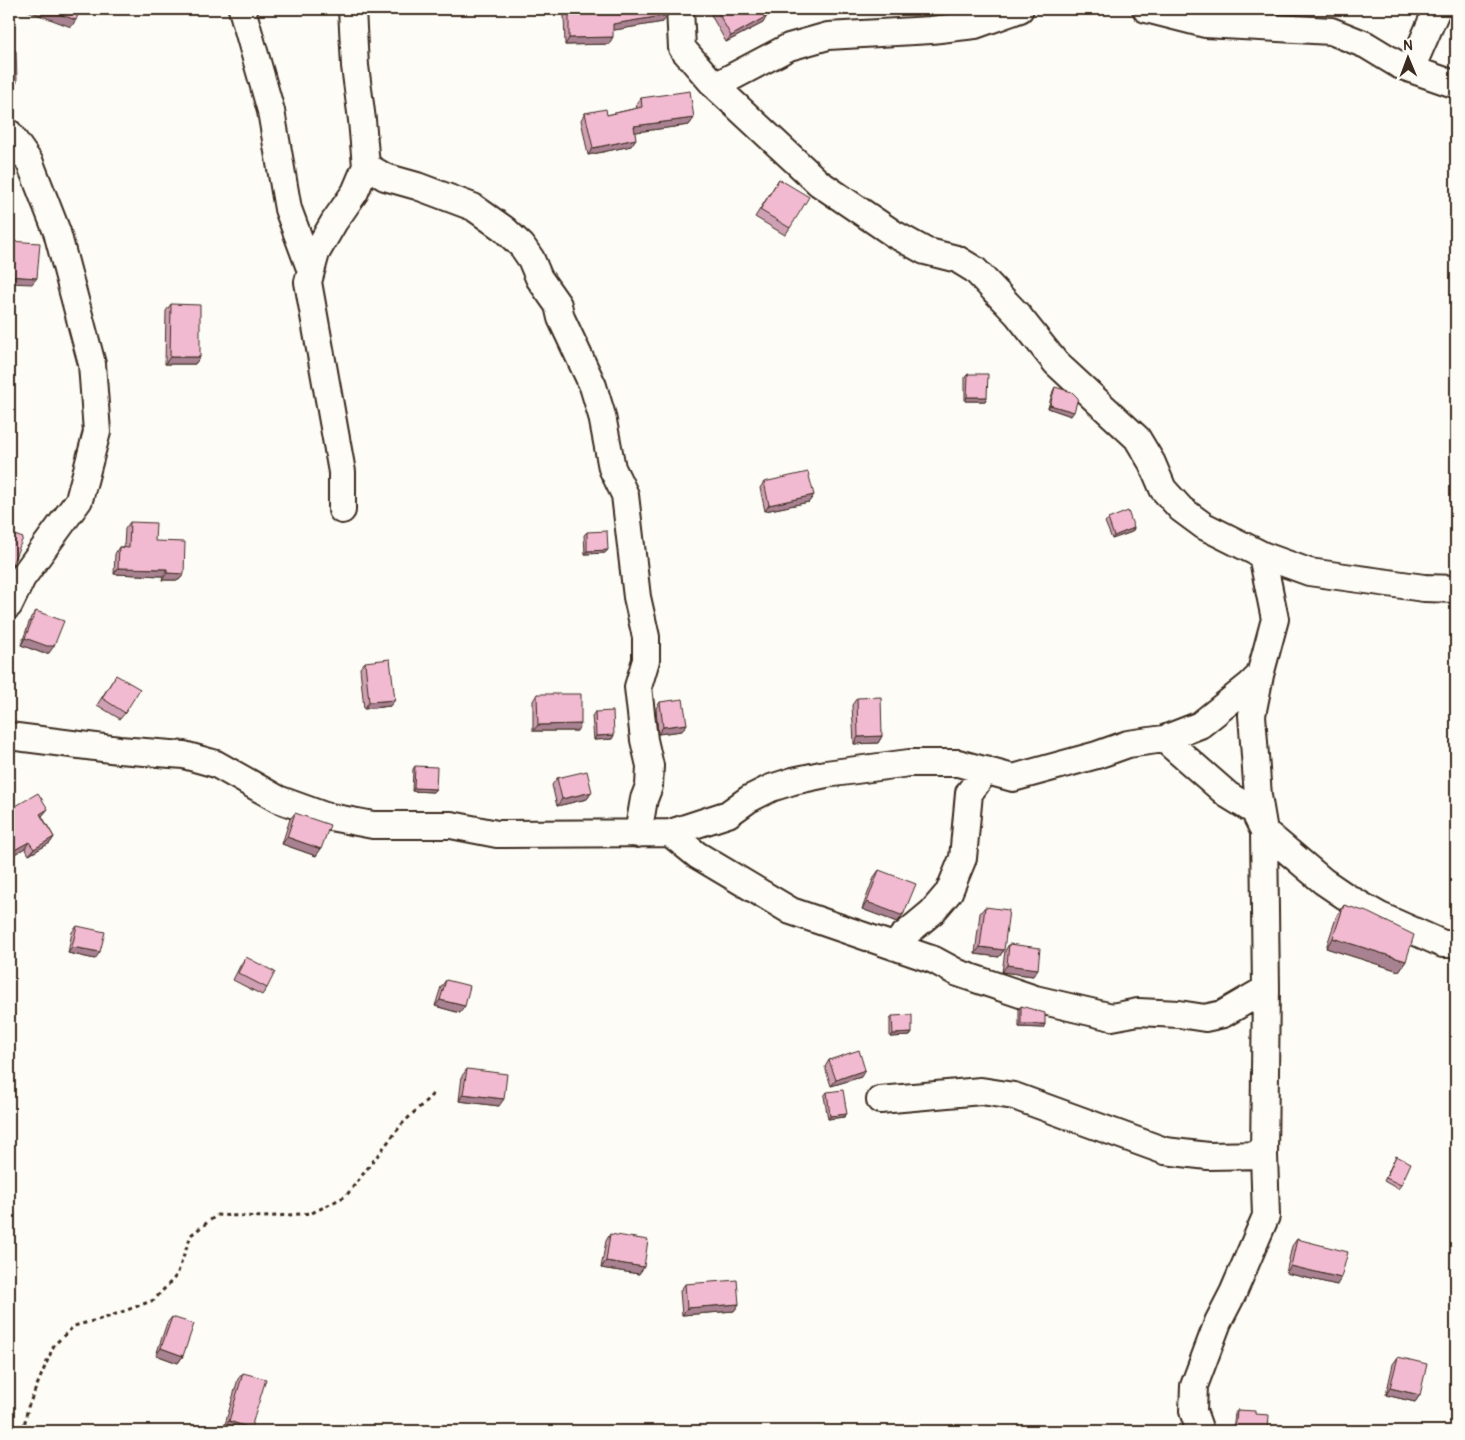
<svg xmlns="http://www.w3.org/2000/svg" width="1465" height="1440" font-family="Pangolin,sans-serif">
	<rect width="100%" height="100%" fill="#fdfcf7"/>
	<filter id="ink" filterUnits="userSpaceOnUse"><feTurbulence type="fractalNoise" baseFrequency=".02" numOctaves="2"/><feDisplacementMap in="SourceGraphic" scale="10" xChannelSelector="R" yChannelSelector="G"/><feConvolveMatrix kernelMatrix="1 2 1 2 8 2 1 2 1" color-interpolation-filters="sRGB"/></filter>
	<g filter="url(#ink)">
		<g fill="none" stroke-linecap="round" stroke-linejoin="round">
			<!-- minor casing -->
			<g stroke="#3b2a1e" stroke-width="30">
				<path id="minor" d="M 242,9 L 271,111 L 288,209 L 311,271
					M 680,9 L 682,48 L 715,86 L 819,183 L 894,234 L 925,251 L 957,259 L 975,270 L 1017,314 L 1056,363 L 1137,438 L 1152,463 L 1163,489 L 1181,509 L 1204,526 L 1262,555 L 1275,619 L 1260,675 L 1252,715 L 1258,796 L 1264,831 L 1266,989 L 1264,1155 L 1266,1216 L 1233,1293 L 1218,1322 L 1194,1386 L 1193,1411 L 1200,1431
					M 1146,9 L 1205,24 L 1331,31 L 1366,45 L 1399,65 L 1451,83 L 1456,83
					M 1411,69 L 1437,9
					M 715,86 L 789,47 L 828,36 L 931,30 L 975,25 L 1020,9
					M 9,133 L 30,163 L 57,232 L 92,364 L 97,432 L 79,500 L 22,578 L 9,605
					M 366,166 L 385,177 L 417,186 L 473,207 L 504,229 L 522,246 L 531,259 L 539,278 L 558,305 L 561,318 L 593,386 L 602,416 L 612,468 L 625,495 L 637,597 L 646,637 L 646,660 L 638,687 L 644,740 L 650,766 L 649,786 L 644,799 L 638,834
					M 342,510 L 342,472 L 308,282 L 316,253 L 334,222 L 355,192 L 366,166 L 362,120 L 355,66 L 352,9
					M 1262,555 L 1309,572 L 1424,588 L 1456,589
					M 9,736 L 119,750 L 184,755 L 216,764 L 278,799 L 325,816 L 373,825 L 451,825 L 497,834 L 670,833 L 728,814 L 749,799 L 771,788 L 793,781 L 826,774 L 909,763 L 958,763 L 1013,778 L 1097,755 L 1128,744 L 1164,739 L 1200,725 L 1250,685 L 1260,675
					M 1164,739 L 1228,795 L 1254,811 L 1264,831 L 1323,881 L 1345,896 L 1380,916 L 1443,944 L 1456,944
					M 670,833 L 697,855 L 791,911 L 934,960 L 958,973 L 1035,999 L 1112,1017 L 1138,1012 L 1179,1014 L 1205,1018 L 1223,1014 L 1266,989
					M 895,947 L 902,937 L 932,912 L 949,892 L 963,858 L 969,793 L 986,770
					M 880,1100 L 981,1091 L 1014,1096 L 1165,1151 L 1208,1156 L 1264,1155"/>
			</g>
			<!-- path -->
			<path stroke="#3b2a1e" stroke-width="3" stroke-dasharray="4 4" stroke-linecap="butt" d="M 23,1431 L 28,1407 L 54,1345 L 74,1326 L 108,1317 L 154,1300 L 177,1275 L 191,1235 L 217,1215 L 264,1217 L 312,1213 L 346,1196 L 402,1124 L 434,1093"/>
			<!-- minor -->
			<use href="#minor" stroke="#fdfcf7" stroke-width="26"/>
		</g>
		<!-- wall -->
		<path fill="#cfa0b3" stroke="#3b2a1e" d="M 568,9 L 667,9 L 663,22 L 613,30 L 609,44 L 565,45 L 564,15 Z
			M 716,9 L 763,9 L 763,23 L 726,42 L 711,15 Z
			M 641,98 L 694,118 L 689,125 L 635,132 L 631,146 L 588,155 L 581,120 L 585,113 L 607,115 L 637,108 L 636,105 Z
			M 779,179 L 790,228 L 785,235 L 755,217 Z
			M 171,304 L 200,357 L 195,364 L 165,364 L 166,311 Z
			M 968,374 L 987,397 L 985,401 L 965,401 L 965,377 Z
			M 1055,387 L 1071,416 L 1048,408 L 1053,391 Z
			M 764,482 L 809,502 L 765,511 L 760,488 Z
			M 1108,519 L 1134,528 L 1132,532 L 1112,539 L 1105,522 Z
			M 130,522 L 155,541 L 184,574 L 179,580 L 162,580 L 163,576 L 114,574 L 115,554 L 119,547 L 124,547 L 125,529 Z
			M 587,532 L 605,553 L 585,554 L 584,535 Z
			M 36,611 L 49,653 L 42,653 L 21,645 L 31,617 Z
			M 365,662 L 390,706 L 364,709 L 360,668 Z
			M 116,675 L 125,713 L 120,719 L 97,705 Z
			M 537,694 L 577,731 L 533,731 L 533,701 Z
			M 857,698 L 882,736 L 878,743 L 854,744 L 852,705 Z
			M 660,702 L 687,724 L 682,731 L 658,734 L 656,708 Z
			M 595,712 L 614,735 L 612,739 L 594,740 L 592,716 Z
			M 415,766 L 436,789 L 433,792 L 412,791 L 413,769 Z
			M 557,778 L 592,792 L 587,799 L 557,806 L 552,785 Z
			M 9,810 L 43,815 L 42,816 L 54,837 L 50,843 L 29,855 L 25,848 L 9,857 Z
			M 295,813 L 316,856 L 282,844 L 290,819 Z
			M 879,870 L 904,913 L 900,919 L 897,922 L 862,909 L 874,877 Z
			M 1344,905 L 1406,961 L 1399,971 L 1326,948 L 1337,915 Z
			M 985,907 L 1004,950 L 999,957 L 975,954 L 980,913 Z
			M 77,926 L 95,959 L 68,953 L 72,932 Z
			M 1009,944 L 1033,976 L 1002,972 L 1005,951 Z
			M 246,957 L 267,988 L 262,995 L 233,980 L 241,964 Z
			M 446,980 L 460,1013 L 435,1006 L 441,987 Z
			M 1021,1006 L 1045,1024 L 1043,1028 L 1019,1027 L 1019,1009 Z
			M 892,1016 L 912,1033 L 910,1036 L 890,1037 L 890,1020 Z
			M 829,1060 L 861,1077 L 831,1086 L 825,1067 Z
			M 467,1069 L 499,1106 L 459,1101 L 462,1076 Z
			M 827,1092 L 844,1117 L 828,1119 L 824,1096 Z
			M 1396,1156 L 1401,1185 L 1398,1189 L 1384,1181 Z
			M 610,1234 L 639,1274 L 601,1268 L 606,1241 Z
			M 1297,1239 L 1337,1285 L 1286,1273 L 1292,1246 Z
			M 685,1284 L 739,1304 L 734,1311 L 682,1315 L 680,1291 Z
			M 172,1317 L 183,1356 L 178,1363 L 156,1355 L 167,1323 Z
			M 1398,1357 L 1420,1395 L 1415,1402 L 1386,1395 L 1393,1364 Z
			M 243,1373 L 249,1431 L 235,1431 L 224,1428 L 238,1379 Z
			M 1237,1410 L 1255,1414 L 1268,1431 L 1233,1431 L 1235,1413 Z"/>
		<!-- shaded-wall -->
		<path fill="#a98292" stroke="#3b2a1e" d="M 23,9 L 45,9 L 76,20 L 71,27 Z
			M 668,15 L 663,22 L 609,31 L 613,24 Z
			M 767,16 L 763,23 L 726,42 L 731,36 Z
			M 613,37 L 609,44 L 565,45 L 569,38 Z
			M 9,82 L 17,82 L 12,89 L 9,89 Z
			M 694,118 L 689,125 L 629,133 L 634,126 Z
			M 636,139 L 631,146 L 588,155 L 593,148 Z
			M 9,276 L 37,278 L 32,284 L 9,283 Z
			M 170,357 L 200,357 L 195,364 L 165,364 Z
			M 967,397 L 987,397 L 985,401 L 965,401 Z
			M 1050,405 L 1074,412 L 1071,416 L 1048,408 Z
			M 814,495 L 809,502 L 765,511 L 769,505 Z
			M 1134,528 L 1132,532 L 1112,539 L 1114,536 Z
			M 608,550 L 605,553 L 585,554 L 587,551 Z
			M 118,568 L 167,569 L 163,576 L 114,574 Z
			M 167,573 L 184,574 L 179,580 L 162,580 Z
			M 25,638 L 54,646 L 49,653 L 42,653 L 21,645 Z
			M 395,700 L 390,706 L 364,709 L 369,702 Z
			M 581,724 L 577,731 L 533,731 L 538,725 Z
			M 687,724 L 682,731 L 658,734 L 663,727 Z
			M 614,735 L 612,739 L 594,740 L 596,736 Z
			M 882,736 L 878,743 L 854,744 L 858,737 Z
			M 414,788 L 436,789 L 433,792 L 412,791 Z
			M 592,792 L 587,799 L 557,806 L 562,799 Z
			M 48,809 L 43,815 L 36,820 L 40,814 Z
			M 54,837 L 50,843 L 29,855 L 34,849 Z
			M 287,837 L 321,849 L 316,856 L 282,844 Z
			M 29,842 L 25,848 L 9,857 L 9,853 Z
			M 867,902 L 904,913 L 900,919 L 897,922 L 862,909 Z
			M 1333,938 L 1406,961 L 1399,971 L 1326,948 Z
			M 72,947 L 100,952 L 95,959 L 68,953 Z
			M 980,947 L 1004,950 L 999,957 L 975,954 Z
			M 1007,965 L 1038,969 L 1033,976 L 1002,972 Z
			M 440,1000 L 465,1006 L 460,1013 L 435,1006 Z
			M 1021,1024 L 1045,1024 L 1043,1028 L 1019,1027 Z
			M 912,1033 L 910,1036 L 890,1037 L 893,1034 Z
			M 865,1070 L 861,1077 L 831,1086 L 836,1080 Z
			M 463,1094 L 504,1099 L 499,1106 L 459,1101 Z
			M 847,1114 L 844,1117 L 828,1119 L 830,1116 Z
			M 606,1261 L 644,1267 L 639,1274 L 601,1268 Z
			M 1291,1266 L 1341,1278 L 1337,1285 L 1286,1273 Z
			M 739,1304 L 734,1311 L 682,1315 L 687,1308 Z
			M 161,1348 L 183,1356 L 178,1363 L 156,1355 Z
			M 1390,1388 L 1420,1395 L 1415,1402 L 1386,1395 Z
			M 229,1421 L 251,1428 L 249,1431 L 235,1431 L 224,1428 Z"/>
		<!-- building -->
		<path fill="#f1bad0" stroke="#3b2a1e" d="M 45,9 L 80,9 L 76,20 Z
			M 569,9 L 667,9 L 668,15 L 613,24 L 613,37 L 569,38 Z
			M 716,9 L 763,9 L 767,16 L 731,36 Z
			M 9,51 L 16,51 L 17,82 L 9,82 Z
			M 690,91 L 694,118 L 634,126 L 636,139 L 593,148 L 585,113 L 606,109 L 607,115 L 642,107 L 641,98 Z
			M 779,179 L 809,197 L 790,228 L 760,210 Z
			M 9,241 L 40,243 L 37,278 L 9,276 Z
			M 171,304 L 200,305 L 200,357 L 170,357 Z
			M 968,374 L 988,374 L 987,397 L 967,397 Z
			M 1055,387 L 1072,392 L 1078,398 L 1074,412 L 1050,405 Z
			M 808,472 L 814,495 L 769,505 L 764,482 Z
			M 1128,511 L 1134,528 L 1114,536 L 1108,519 Z
			M 130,522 L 156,523 L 155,541 L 185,542 L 184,574 L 167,573 L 167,569 L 118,568 L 119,547 L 129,548 Z
			M 607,531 L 608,550 L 587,551 L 587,532 Z
			M 9,533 L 23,538 L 9,572 Z
			M 36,611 L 64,621 L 54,646 L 47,646 L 25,638 Z
			M 390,659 L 395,700 L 369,702 L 365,662 Z
			M 116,675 L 140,689 L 125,713 L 102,698 Z
			M 537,694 L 581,694 L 581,724 L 538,725 Z
			M 881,697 L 882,736 L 858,737 L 857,698 Z
			M 683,699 L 687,724 L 663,727 L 660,702 Z
			M 613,711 L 614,735 L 596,736 L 595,712 Z
			M 415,766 L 437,767 L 436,789 L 414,788 Z
			M 587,771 L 592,792 L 562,799 L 557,778 Z
			M 38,793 L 48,809 L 40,814 L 54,837 L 34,849 L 29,842 L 9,853 L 9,831 L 14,828 L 9,818 L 9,810 Z
			M 295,813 L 330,825 L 321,849 L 287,837 Z
			M 879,870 L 916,884 L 904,913 L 901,915 L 867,902 Z
			M 1344,905 L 1367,912 L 1414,935 L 1406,961 L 1333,938 Z
			M 985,907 L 1009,910 L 1004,950 L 980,947 Z
			M 77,926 L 105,932 L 100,952 L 72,947 Z
			M 1009,944 L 1040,948 L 1038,969 L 1007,965 Z
			M 246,957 L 275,972 L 267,988 L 238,973 Z
			M 446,980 L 470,986 L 465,1006 L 440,1000 Z
			M 1021,1006 L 1045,1013 L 1045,1024 L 1021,1024 Z
			M 912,1015 L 912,1033 L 893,1034 L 892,1016 Z
			M 859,1050 L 865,1070 L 836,1080 L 829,1060 Z
			M 467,1069 L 507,1074 L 504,1099 L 463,1094 Z
			M 843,1090 L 847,1114 L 830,1116 L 827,1092 Z
			M 1396,1156 L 1411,1163 L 1401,1185 L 1386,1178 Z
			M 610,1234 L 648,1240 L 644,1267 L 606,1261 Z
			M 1297,1239 L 1348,1252 L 1341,1278 L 1291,1266 Z
			M 737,1280 L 739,1304 L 687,1308 L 685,1284 Z
			M 172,1317 L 194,1324 L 183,1356 L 161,1348 Z
			M 1398,1357 L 1427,1364 L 1420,1395 L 1390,1388 Z
			M 243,1373 L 266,1379 L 251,1428 L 229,1421 Z
			M 1237,1410 L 1255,1411 L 1255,1414 L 1269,1415 L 1268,1431 L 1235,1431 Z"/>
	</g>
	<!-- margin -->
	<rect width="1465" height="1440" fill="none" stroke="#fdfcf7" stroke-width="30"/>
	<rect x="15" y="15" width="1435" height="1410" fill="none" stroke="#3b2a1e" stroke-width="2" filter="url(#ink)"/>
	<!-- north arrow -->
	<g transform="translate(1408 58) rotate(359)" stroke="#fdfcf7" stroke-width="4" paint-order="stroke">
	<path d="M0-4L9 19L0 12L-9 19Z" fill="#3b2a1e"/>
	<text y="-8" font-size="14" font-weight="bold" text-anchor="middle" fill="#3b2a1e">N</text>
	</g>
</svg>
